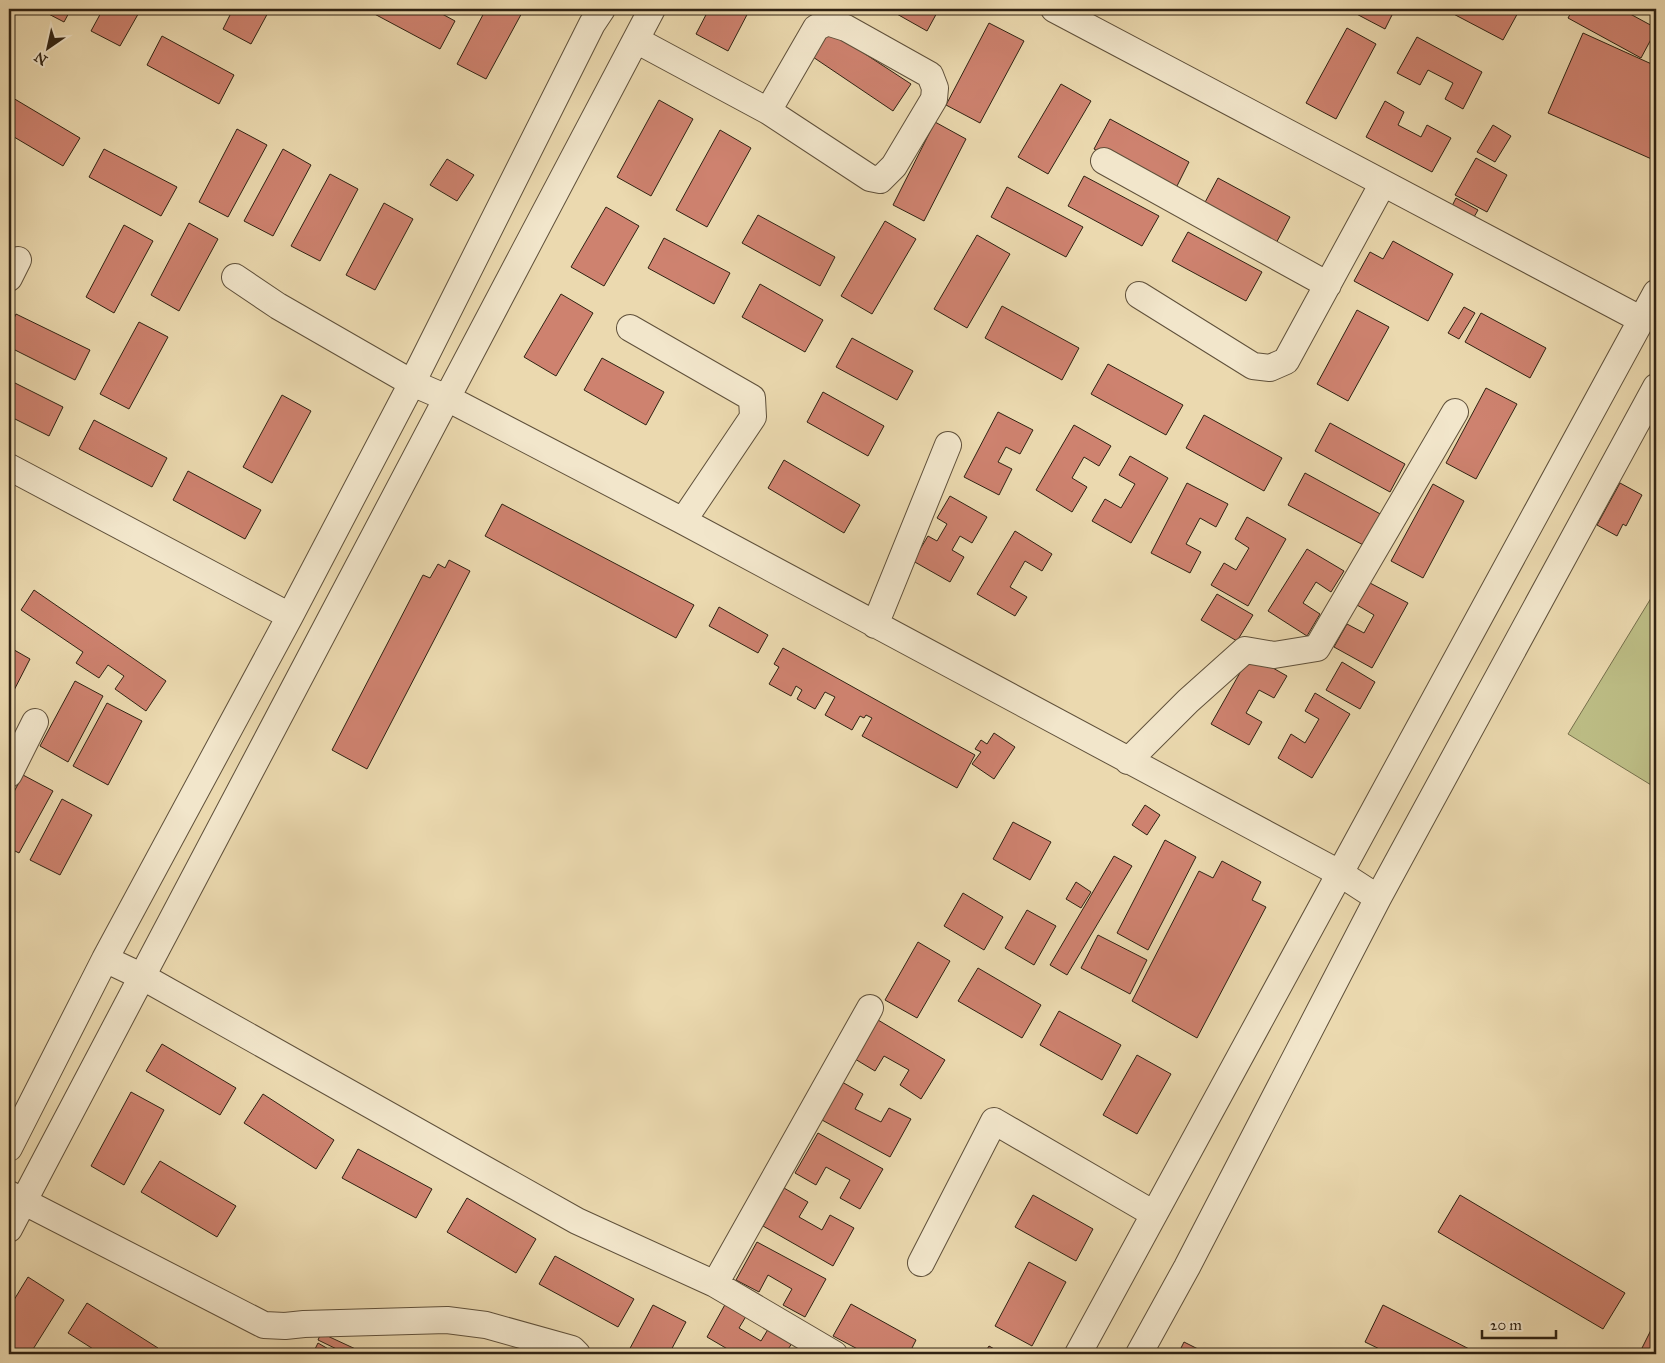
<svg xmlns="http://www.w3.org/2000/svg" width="1665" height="1363" font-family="'IM FELL Great Primer',serif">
	<rect width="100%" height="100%" fill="#ebd9af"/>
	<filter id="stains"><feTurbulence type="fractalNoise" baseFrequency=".004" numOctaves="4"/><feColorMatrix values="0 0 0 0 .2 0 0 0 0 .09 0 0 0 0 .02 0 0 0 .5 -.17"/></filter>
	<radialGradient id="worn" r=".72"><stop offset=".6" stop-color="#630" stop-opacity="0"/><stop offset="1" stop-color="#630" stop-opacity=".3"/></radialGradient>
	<!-- green -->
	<path fill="#bdbe86" stroke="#76704c" d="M 1656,590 L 1656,788 L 1568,734 Z"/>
	<!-- building -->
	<path fill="#ce826f" stroke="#302313" d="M 39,9 L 71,9 L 64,22 Z
		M 103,9 L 141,9 L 120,46 L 91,31 Z
		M 233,9 L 270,9 L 251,44 L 223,29 Z
		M 368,9 L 433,9 L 455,21 L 440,49 L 367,10 Z
		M 486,9 L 524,9 L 486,79 L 457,64 Z
		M 709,9 L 750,9 L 728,51 L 696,34 Z
		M 888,9 L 939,9 L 927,31 Z
		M 1347,9 L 1395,9 L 1385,29 Z
		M 1444,9 L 1520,9 L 1503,40 Z
		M 1573,9 L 1621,9 L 1656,28 L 1656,30 L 1641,58 L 1568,18 Z
		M 989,23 L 1024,41 L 980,123 L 946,105 Z
		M 1347,28 L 1376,44 L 1336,119 L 1306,103 Z
		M 827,29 L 911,84 L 893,111 L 810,55 Z
		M 1583,33 L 1656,66 L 1656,161 L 1548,113 Z
		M 162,36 L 234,75 L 219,104 L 147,65 Z
		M 1417,37 L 1482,72 L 1463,109 L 1445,99 L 1453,83 L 1428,70 L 1420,85 L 1397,73 Z
		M 1061,84 L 1091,101 L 1048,174 L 1018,157 Z
		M 13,98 L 80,138 L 63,166 L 9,134 L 9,105 Z
		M 659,100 L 693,119 L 651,196 L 617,177 Z
		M 1385,101 L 1404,112 L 1398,125 L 1421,137 L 1427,125 L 1451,138 L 1432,172 L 1366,137 Z
		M 1110,119 L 1189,162 L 1174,192 L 1094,149 Z
		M 935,122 L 966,139 L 924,221 L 893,205 Z
		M 1493,125 L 1511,136 L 1495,162 L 1477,152 Z
		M 237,129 L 267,145 L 228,217 L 199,202 Z
		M 720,130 L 751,148 L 707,227 L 676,210 Z
		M 104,149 L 177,187 L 161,216 L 89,177 Z
		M 283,149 L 311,165 L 273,236 L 244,221 Z
		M 1476,158 L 1507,175 L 1487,212 L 1455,195 Z
		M 447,159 L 474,175 L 457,201 L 430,185 Z
		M 330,174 L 358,189 L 320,261 L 291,246 Z
		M 1084,176 L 1159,216 L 1142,246 L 1068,206 Z
		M 1218,178 L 1290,217 L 1274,247 L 1202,208 Z
		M 1007,187 L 1083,227 L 1066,257 L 991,217 Z
		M 1456,198 L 1478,210 L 1470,224 L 1449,212 Z
		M 384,203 L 413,219 L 375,290 L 346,275 Z
		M 606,207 L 639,226 L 604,286 L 571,267 Z
		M 758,215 L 835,257 L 820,286 L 742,243 Z
		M 885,221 L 916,239 L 872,314 L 841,296 Z
		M 189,223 L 218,239 L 179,311 L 151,295 Z
		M 124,225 L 153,241 L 114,313 L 86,297 Z
		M 1188,232 L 1262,272 L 1246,301 L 1172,261 Z
		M 977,235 L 1010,254 L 967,328 L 934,309 Z
		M 664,238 L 730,273 L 714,304 L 648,268 Z
		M 1393,241 L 1453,274 L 1428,321 L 1354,281 L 1370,252 L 1383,259 Z
		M 760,284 L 823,320 L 805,352 L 742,317 Z
		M 561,294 L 593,313 L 556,376 L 524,357 Z
		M 1002,306 L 1079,348 L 1062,380 L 985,338 Z
		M 1464,307 L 1475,313 L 1459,339 L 1448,333 Z
		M 1357,310 L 1389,327 L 1348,401 L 1317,384 Z
		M 1481,313 L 1546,348 L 1530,378 L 1465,342 Z
		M 16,314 L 90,350 L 75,380 L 9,347 L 9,329 Z
		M 139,322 L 168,337 L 129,409 L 100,394 Z
		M 852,338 L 913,371 L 897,400 L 836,367 Z
		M 602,358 L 664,392 L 646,425 L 584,390 Z
		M 1108,364 L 1183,405 L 1166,435 L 1091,394 Z
		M 9,380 L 63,407 L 49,436 L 9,416 Z
		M 1486,388 L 1517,404 L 1476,479 L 1446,463 Z
		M 823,392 L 884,426 L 868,456 L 807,422 Z
		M 282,395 L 311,411 L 272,483 L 243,467 Z
		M 998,412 L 1033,430 L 1020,454 L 1006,447 L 998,462 L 1012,469 L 999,495 L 964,477 Z
		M 1204,415 L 1282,458 L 1264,491 L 1186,448 Z
		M 94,420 L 167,458 L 152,487 L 79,449 Z
		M 1330,423 L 1405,464 L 1390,492 L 1315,451 Z
		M 1074,425 L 1111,446 L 1099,466 L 1084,457 L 1072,478 L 1087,487 L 1072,512 L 1036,490 Z
		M 1130,456 L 1168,478 L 1131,543 L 1092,521 L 1105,499 L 1121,508 L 1135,484 L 1119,475 Z
		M 784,460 L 860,505 L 844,533 L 768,488 Z
		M 188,471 L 261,510 L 245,539 L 173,500 Z
		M 1305,473 L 1384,516 L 1367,547 L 1288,505 Z
		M 1187,483 L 1228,504 L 1216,527 L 1200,518 L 1186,544 L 1201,552 L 1190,573 L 1151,553 Z
		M 1620,483 L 1642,495 L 1626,526 L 1623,524 L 1617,536 L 1597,525 Z
		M 1433,484 L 1464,501 L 1423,578 L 1391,561 Z
		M 950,496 L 987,517 L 972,543 L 960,536 L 952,550 L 964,557 L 950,582 L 913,561 L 928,536 L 937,541 L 947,524 L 937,518 Z
		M 502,504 L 694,605 L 676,638 L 485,536 Z
		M 1247,517 L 1286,539 L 1248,606 L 1211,585 L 1224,563 L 1236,570 L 1249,548 L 1235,539 Z
		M 1015,531 L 1052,554 L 1042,571 L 1025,561 L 1010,587 L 1027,597 L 1015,616 L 977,594 Z
		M 1307,549 L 1344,571 L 1331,592 L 1316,582 L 1303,603 L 1320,614 L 1307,636 L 1268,611 Z
		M 449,560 L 470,571 L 367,769 L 332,750 L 423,575 L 430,578 L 438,564 L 445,568 Z
		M 1370,583 L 1408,603 L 1372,668 L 1334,647 L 1347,624 L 1364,633 L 1374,615 L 1357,605 Z
		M 34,590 L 166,681 L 146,711 L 115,689 L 124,676 L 108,665 L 99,678 L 76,663 L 83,652 L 21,610 Z
		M 1217,594 L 1253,615 L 1237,641 L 1201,620 Z
		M 719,607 L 768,635 L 758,653 L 709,626 Z
		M 9,647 L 30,659 L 9,700 Z
		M 783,648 L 975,755 L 957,788 L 862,736 L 872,718 L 866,715 L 864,718 L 860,716 L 852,730 L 825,715 L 835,697 L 825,692 L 815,709 L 797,699 L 802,690 L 796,686 L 791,696 L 769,684 L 779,667 L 774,664 Z
		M 1250,655 L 1287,676 L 1274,698 L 1259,690 L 1246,713 L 1262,722 L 1249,745 L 1211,724 Z
		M 1342,662 L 1375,682 L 1360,709 L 1326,690 Z
		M 75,681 L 103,696 L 68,762 L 40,746 Z
		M 1315,693 L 1350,714 L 1312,778 L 1278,758 L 1291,734 L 1305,743 L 1319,719 L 1305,711 Z
		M 107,703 L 142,721 L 108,785 L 73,766 Z
		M 994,733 L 1015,747 L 994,779 L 972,764 L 981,752 L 975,749 L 981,740 L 987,744 Z
		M 23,775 L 53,791 L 19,853 L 9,848 L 9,801 Z
		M 62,799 L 92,815 L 60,875 L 30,860 Z
		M 1145,805 L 1160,815 L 1147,835 L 1132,825 Z
		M 1013,822 L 1051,842 L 1030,880 L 993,859 Z
		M 1165,840 L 1196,857 L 1148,950 L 1117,933 Z
		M 1114,856 L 1132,866 L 1067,975 L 1050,965 Z
		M 1222,861 L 1261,882 L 1252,900 L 1266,907 L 1197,1038 L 1132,1001 L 1199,871 L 1213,878 Z
		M 1076,882 L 1091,892 L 1081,908 L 1066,899 Z
		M 963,893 L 1003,917 L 984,950 L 944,926 Z
		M 1027,910 L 1056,926 L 1034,965 L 1005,948 Z
		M 1098,935 L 1147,960 L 1130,994 L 1081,968 Z
		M 918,942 L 950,961 L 917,1018 L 885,1000 Z
		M 978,968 L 1041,1005 L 1022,1038 L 958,1001 Z
		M 1059,1011 L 1121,1045 L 1102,1080 L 1040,1045 Z
		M 878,1020 L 945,1060 L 921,1099 L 900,1085 L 909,1070 L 884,1056 L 875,1071 L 855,1059 Z
		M 162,1044 L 236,1088 L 220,1115 L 146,1071 Z
		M 1137,1055 L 1171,1074 L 1137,1134 L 1103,1115 Z
		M 842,1082 L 863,1094 L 855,1109 L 881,1122 L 889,1108 L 911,1119 L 890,1157 L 822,1120 Z
		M 131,1092 L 164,1110 L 124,1185 L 91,1166 Z
		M 263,1094 L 334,1140 L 316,1169 L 244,1123 Z
		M 818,1133 L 883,1169 L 860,1209 L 840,1198 L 850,1180 L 826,1167 L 816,1185 L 795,1173 Z
		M 358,1149 L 432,1189 L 416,1218 L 342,1178 Z
		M 160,1161 L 236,1206 L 217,1237 L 141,1192 Z
		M 784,1188 L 808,1202 L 799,1217 L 822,1230 L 830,1215 L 854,1228 L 833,1266 L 763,1226 Z
		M 1033,1195 L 1093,1229 L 1076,1261 L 1015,1227 Z
		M 1460,1195 L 1625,1293 L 1603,1329 L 1438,1232 Z
		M 467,1198 L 536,1239 L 516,1273 L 447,1232 Z
		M 757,1242 L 826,1279 L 805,1317 L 783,1305 L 792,1289 L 768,1275 L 759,1292 L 736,1280 Z
		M 555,1256 L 634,1299 L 618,1327 L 539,1284 Z
		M 1029,1262 L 1066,1282 L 1032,1346 L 995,1326 Z
		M 28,1277 L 64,1300 L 30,1354 L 9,1354 L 9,1308 Z
		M 727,1301 L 748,1313 L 739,1328 L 761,1341 L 770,1326 L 794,1340 L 785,1354 L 736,1354 L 707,1337 Z
		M 87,1303 L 158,1348 L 154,1354 L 101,1354 L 68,1333 Z
		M 851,1304 L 916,1340 L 909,1354 L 867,1354 L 833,1336 Z
		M 653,1305 L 686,1322 L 669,1354 L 627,1354 Z
		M 1383,1305 L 1479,1354 L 1390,1354 L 1365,1342 Z
		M 1656,1320 L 1656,1354 L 1639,1354 Z
		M 321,1333 L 362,1352 L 361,1354 L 347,1354 L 318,1340 Z
		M 1184,1342 L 1208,1354 L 1178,1354 Z
		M 318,1343 L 337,1354 L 319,1354 L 314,1351 Z
		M 989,1346 L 1003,1354 L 984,1354 Z"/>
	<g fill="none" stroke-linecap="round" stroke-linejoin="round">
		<!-- minor casing -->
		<g stroke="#5f503a" stroke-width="28">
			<path id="minor" d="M 1054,9 L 1642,320
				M 827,22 L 846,28 L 930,75 L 935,88 L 934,99 L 894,166 L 880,180 L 870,178 L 768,111 L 816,28 Z
				M 636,40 L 768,111
				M 1104,161 L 1328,285
				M 235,277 L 278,306 L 412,383 L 447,398 L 683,521 L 1341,874 L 1378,898
				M 9,278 L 18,260
				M 1139,295 L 1253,366 L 1270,368 L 1286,361 L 1383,183
				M 630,328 L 752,398 L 753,417 L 683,521
				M 9,467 L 290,616
				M 875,625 L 948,445
				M 1128,761 L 1188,701 L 1245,650 L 1274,655 L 1317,648 L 1455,412
				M 9,774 L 35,722
				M 105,959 L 143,977 L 577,1221 L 715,1284 L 834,1354
				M 9,1148 L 105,959 L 290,616 L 412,383 L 592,24 L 602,9
				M 9,1194 L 264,1325 L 285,1326 L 304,1324 L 447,1320 L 486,1325 L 572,1349 L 577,1354
				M 9,1229 L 652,9
				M 921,1263 L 994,1121 L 1154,1214
				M 715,1284 L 870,1008
				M 1078,1354 L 1656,293
				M 1139,1354 L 1187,1267 L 1378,898 L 1656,387"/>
		</g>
		<!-- minor -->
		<use href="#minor" stroke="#f2e6cb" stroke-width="26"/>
	</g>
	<!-- margin -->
	<rect width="1665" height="1363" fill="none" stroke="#ebd9af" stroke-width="30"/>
	<rect x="10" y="10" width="1645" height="1343" fill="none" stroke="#302313" stroke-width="2.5"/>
	<rect x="15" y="15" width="1635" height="1333" fill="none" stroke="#302313"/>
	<!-- north arrow -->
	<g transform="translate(48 48) rotate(214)" stroke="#f2e6cb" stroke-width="4" paint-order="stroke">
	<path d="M0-4L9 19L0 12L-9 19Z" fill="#302313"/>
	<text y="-8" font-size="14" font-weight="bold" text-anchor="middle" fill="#302313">N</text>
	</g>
	<!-- scale -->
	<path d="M1482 1330v8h74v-8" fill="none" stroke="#302313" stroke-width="2.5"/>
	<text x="1490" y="1330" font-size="15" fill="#302313" stroke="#f2e6cb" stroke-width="4" paint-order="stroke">20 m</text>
	<rect width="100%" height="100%" filter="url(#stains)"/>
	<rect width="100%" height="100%" fill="url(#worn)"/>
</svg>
